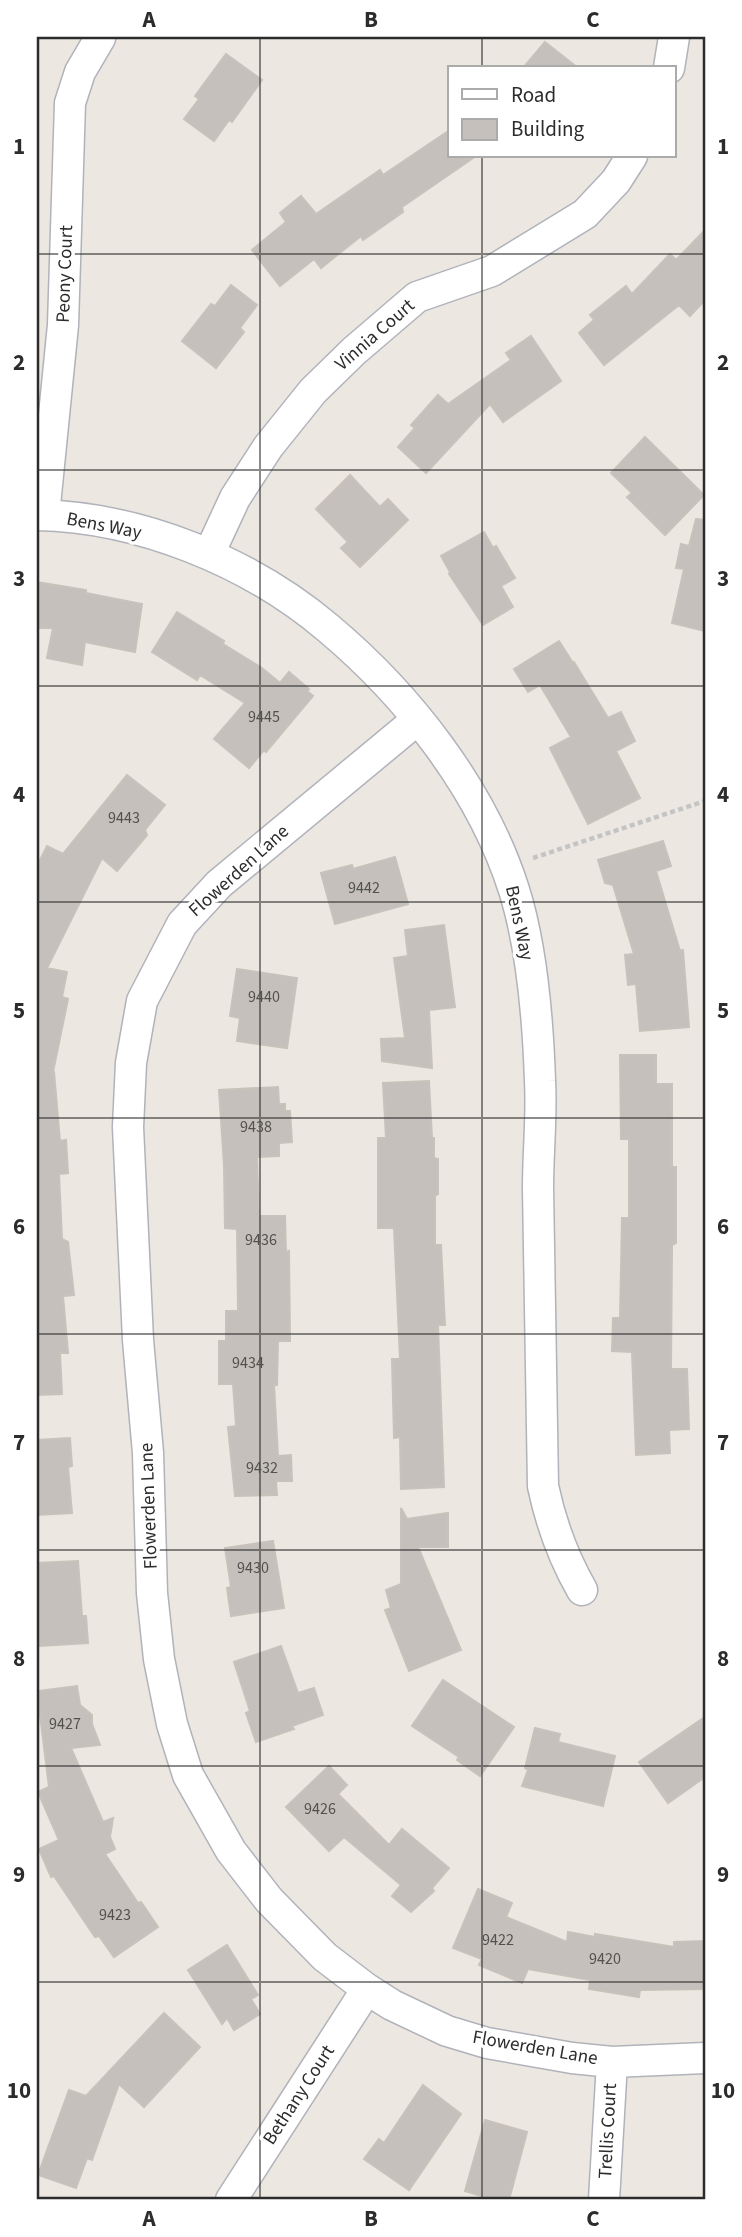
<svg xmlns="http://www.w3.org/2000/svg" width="742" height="2237" font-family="'Source Sans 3',sans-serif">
	<rect width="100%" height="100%" fill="#ece7e1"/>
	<!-- building -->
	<path fill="#c5c0bc" stroke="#c7c2ba" stroke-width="2" d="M 545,42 L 578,68 L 523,68 Z
		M 226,54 L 262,80 L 232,122 L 229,120 L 214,141 L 184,119 L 199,99 L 195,96 Z
		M 450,130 L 450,156 L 476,156 L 402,207 L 403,212 L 363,240 L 361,236 L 321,268 L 314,259 L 280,286 L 252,250 L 286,222 L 280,213 L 301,196 L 316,214 L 380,170 L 383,175 Z
		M 705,230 L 705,300 L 690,316 L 679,305 L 604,365 L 579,333 L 594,320 L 590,315 L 626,286 L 632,294 L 670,254 L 676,260 Z
		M 231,285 L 257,305 L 240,328 L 244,332 L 216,368 L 182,341 L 211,304 L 215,306 Z
		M 531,336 L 561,381 L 503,422 L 490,404 L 426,473 L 398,447 L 415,428 L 411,425 L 438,395 L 448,404 L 511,360 L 506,353 Z
		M 645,437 L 704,495 L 665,535 L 627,497 L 632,493 L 611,473 Z
		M 350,475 L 380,507 L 388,499 L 408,520 L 360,567 L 341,548 L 348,542 L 316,509 Z
		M 696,519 L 705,520 L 705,631 L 672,623 L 684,569 L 676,568 L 681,544 L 689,546 Z
		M 484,532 L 493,548 L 496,546 L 515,578 L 501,586 L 513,607 L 483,625 L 449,574 L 450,572 L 441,556 Z
		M 37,582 L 86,590 L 86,593 L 142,604 L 135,652 L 85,642 L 82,665 L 47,658 L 53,628 L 37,628 Z
		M 177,612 L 224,641 L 223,644 L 262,668 L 280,683 L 289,672 L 309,689 L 307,691 L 313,696 L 266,752 L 264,750 L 249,768 L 214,739 L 245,703 L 200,675 L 197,680 L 152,652 Z
		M 559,641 L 573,663 L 574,662 L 608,718 L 621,712 L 635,741 L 616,751 L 640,798 L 588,824 L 550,748 L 571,737 L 540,685 L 528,692 L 514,669 Z
		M 127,775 L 165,805 L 145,830 L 147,835 L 117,871 L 102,858 L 47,968 L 67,972 L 62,997 L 68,999 L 53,1072 L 54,1072 L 60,1141 L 66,1140 L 68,1173 L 59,1174 L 62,1239 L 68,1242 L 74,1295 L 63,1296 L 68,1353 L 60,1353 L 62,1394 L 37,1395 L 37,866 L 47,846 L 63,854 Z
		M 663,841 L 671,866 L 656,871 L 680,951 L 683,950 L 689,1027 L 640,1031 L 636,984 L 628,985 L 625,955 L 634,954 L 613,885 L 605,883 L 598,860 Z
		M 395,857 L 408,904 L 335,924 L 321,873 L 352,865 L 353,869 Z
		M 444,925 L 455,1007 L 429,1010 L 432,1068 L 382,1061 L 381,1039 L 405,1038 L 394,958 L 408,956 L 405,930 Z
		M 237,969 L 297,978 L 287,1048 L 237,1041 L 240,1018 L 230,1016 Z
		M 620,1055 L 656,1055 L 656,1084 L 672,1084 L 672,1167 L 676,1167 L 676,1243 L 672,1245 L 671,1369 L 687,1369 L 689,1429 L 669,1430 L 670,1453 L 636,1455 L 632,1352 L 612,1351 L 613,1318 L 620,1318 L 622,1218 L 629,1218 L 629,1139 L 621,1139 Z
		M 429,1081 L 432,1138 L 434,1138 L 434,1158 L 438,1159 L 438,1194 L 435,1196 L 435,1245 L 441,1245 L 445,1325 L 438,1325 L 444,1487 L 401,1489 L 400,1437 L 394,1438 L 392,1359 L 400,1359 L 394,1228 L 378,1228 L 378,1138 L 386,1138 L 383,1083 Z
		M 278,1087 L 279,1104 L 285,1104 L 285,1111 L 290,1111 L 292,1142 L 279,1143 L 279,1156 L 257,1157 L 259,1216 L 285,1216 L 286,1252 L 289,1251 L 290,1341 L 278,1341 L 277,1385 L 274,1385 L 278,1456 L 291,1455 L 292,1481 L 276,1481 L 277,1495 L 235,1496 L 228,1427 L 236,1426 L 233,1384 L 219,1384 L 219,1341 L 226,1341 L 226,1311 L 238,1311 L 237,1229 L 225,1228 L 224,1165 L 219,1090 Z
		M 70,1438 L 72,1466 L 68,1467 L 72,1513 L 37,1515 L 37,1440 Z
		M 401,1508 L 407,1519 L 448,1513 L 448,1547 L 418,1547 L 461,1650 L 409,1671 L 385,1610 L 391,1608 L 386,1590 L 401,1584 Z
		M 273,1541 L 284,1608 L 231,1616 L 227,1588 L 231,1587 L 225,1548 Z
		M 78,1561 L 82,1616 L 86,1616 L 88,1643 L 40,1646 L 37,1563 Z
		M 281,1646 L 298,1693 L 314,1688 L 323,1715 L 292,1726 L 294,1729 L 256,1742 L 246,1713 L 250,1711 L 234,1662 Z
		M 443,1680 L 514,1727 L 480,1776 L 457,1760 L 459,1757 L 412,1726 Z
		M 77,1686 L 80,1705 L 92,1715 L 92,1724 L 100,1745 L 71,1748 L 103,1822 L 113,1818 L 110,1837 L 115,1849 L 105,1854 L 138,1903 L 141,1902 L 158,1927 L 114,1957 L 99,1936 L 95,1937 L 54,1876 L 51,1877 L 39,1849 L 59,1840 L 38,1792 L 49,1787 L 37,1691 Z
		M 705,1717 L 705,1777 L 668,1803 L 639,1762 Z
		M 535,1728 L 560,1734 L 558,1742 L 615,1756 L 603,1806 L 522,1786 L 528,1770 L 525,1768 Z
		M 329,1766 L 347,1785 L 338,1794 L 389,1845 L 402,1829 L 449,1868 L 432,1888 L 434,1891 L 411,1912 L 392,1896 L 401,1885 L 344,1837 L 329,1851 L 286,1807 Z
		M 478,1889 L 512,1903 L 506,1917 L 567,1942 L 568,1932 L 595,1937 L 595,1934 L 674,1947 L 674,1942 L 705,1941 L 705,1989 L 640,1990 L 639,1997 L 589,1989 L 590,1980 L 528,1969 L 522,1983 L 479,1965 L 482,1959 L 453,1948 Z
		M 227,1945 L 258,1995 L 251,1999 L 260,2014 L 234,2030 L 227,2018 L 222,2024 L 188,1970 Z
		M 164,2013 L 200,2047 L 144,2107 L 119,2084 L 92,2160 L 87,2158 L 76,2188 L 38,2175 L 69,2090 L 86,2096 Z
		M 423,2085 L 461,2114 L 409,2190 L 364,2159 L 379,2139 L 384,2143 Z
		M 485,2120 L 527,2132 L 509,2200 L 495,2200 L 465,2191 Z"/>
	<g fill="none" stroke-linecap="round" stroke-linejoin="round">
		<!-- minor casing -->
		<g stroke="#b1b3bb" stroke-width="33">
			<path id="minor" d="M 669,68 L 674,37
				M 37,515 C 140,517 250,562 328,628 C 408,695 482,789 514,890 C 532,947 538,1021 540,1081 C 542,1116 538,1152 538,1187 C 539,1287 541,1387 543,1486 C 551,1524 563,1557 582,1590
				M 44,515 L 63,325 L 70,103 L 80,72 L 100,38
				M 209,554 L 235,498 L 268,447 L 313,391 L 354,351 L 417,297 L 492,271 L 585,214 L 616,181 L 632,156
				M 418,719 L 219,884 L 182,924 L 142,1001 L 131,1063 L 128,1127 L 138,1340 L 148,1453 L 152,1593 L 159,1659 L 172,1724 L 188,1775 L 231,1851 L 269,1900 L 325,1957 L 367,1989 L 392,2005 L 447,2031 L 487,2043 L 572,2058 L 612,2062 L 705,2058
				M 231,2200 L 367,1989
				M 604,2200 L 612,2062"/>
		</g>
		<!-- path -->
		<path stroke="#c4c4c4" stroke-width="4.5" stroke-dasharray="5 3.5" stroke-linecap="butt" d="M 533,858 L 705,801"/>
		<!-- minor -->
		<use href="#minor" stroke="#fff" stroke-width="30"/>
	</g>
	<!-- grid -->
	<path fill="none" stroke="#2c2c2c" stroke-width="2" stroke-opacity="0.55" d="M 260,37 L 260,2200M 482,37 L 482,68M 482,156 L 482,2200M 37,254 L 705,254M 37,470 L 705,470M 37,686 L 705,686M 37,902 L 705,902M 37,1118 L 705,1118M 37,1334 L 705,1334M 37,1550 L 705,1550M 37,1766 L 705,1766M 37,1982 L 705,1982"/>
	<g text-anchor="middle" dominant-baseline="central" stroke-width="7" stroke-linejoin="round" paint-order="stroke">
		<!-- number labels -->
		<g font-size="16" fill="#525150">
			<text x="264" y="717">9445</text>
			<text x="124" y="818">9443</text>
			<text x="364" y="888">9442</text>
			<text x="264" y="997">9440</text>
			<text x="256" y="1127">9438</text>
			<text x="261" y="1240">9436</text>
			<text x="248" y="1363">9434</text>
			<text x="262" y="1468">9432</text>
			<text x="253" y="1568">9430</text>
			<text x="65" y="1724">9427</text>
			<text x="320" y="1809">9426</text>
			<text x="115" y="1915">9423</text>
			<text x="498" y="1940">9422</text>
			<text x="605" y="1959">9420</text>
		</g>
		<!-- street labels -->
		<g font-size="19" fill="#2c2c2c" stroke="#fff">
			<text transform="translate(65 274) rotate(-88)">Peony Court</text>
			<text transform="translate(375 335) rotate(-41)">Vinnia Court</text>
			<text transform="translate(104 526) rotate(11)">Bens Way</text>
			<text transform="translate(239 871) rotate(-42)">Flowerden Lane</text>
			<text transform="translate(519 923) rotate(78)">Bens Way</text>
			<text transform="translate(149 1506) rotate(-92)">Flowerden Lane</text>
			<text transform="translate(535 2048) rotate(10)">Flowerden Lane</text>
			<text transform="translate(299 2095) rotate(-57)">Bethany Court</text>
			<text transform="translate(608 2131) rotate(-87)">Trellis Court</text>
		</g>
	</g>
	<!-- border -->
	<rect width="742" height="2237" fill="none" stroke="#ffffff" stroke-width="77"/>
	<!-- legend -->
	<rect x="448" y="66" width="228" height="91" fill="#ffffff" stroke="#ababab" stroke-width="2"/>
	<rect x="462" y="89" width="35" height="10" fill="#ffffff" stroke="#ababab" stroke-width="2"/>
	<text x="511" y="102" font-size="21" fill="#2c2c2c">Road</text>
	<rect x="462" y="119" width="35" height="21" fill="#c5c0bc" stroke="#ababab" stroke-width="2"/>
	<text x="511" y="136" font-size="21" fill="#2c2c2c">Building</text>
	<rect x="38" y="38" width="666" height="2160" fill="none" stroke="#2c2c2c" stroke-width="2.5"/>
	<g font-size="23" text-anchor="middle" font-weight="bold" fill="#2c2c2c">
		<text x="149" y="27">A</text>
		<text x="371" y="27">B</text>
		<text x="593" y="27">C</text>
		<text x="19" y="154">1</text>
		<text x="723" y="154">1</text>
		<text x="19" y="370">2</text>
		<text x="723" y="370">2</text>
		<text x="19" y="586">3</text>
		<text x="723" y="586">3</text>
		<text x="19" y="802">4</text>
		<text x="723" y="802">4</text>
		<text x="19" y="1018">5</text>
		<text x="723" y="1018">5</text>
		<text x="19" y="1234">6</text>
		<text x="723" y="1234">6</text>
		<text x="19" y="1450">7</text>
		<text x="723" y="1450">7</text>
		<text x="19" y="1666">8</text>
		<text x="723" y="1666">8</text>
		<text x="19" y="1882">9</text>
		<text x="723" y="1882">9</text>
		<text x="19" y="2098">10</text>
		<text x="723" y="2098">10</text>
		<text x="149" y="2226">A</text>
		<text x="371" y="2226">B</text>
		<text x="593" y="2226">C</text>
	</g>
</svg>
